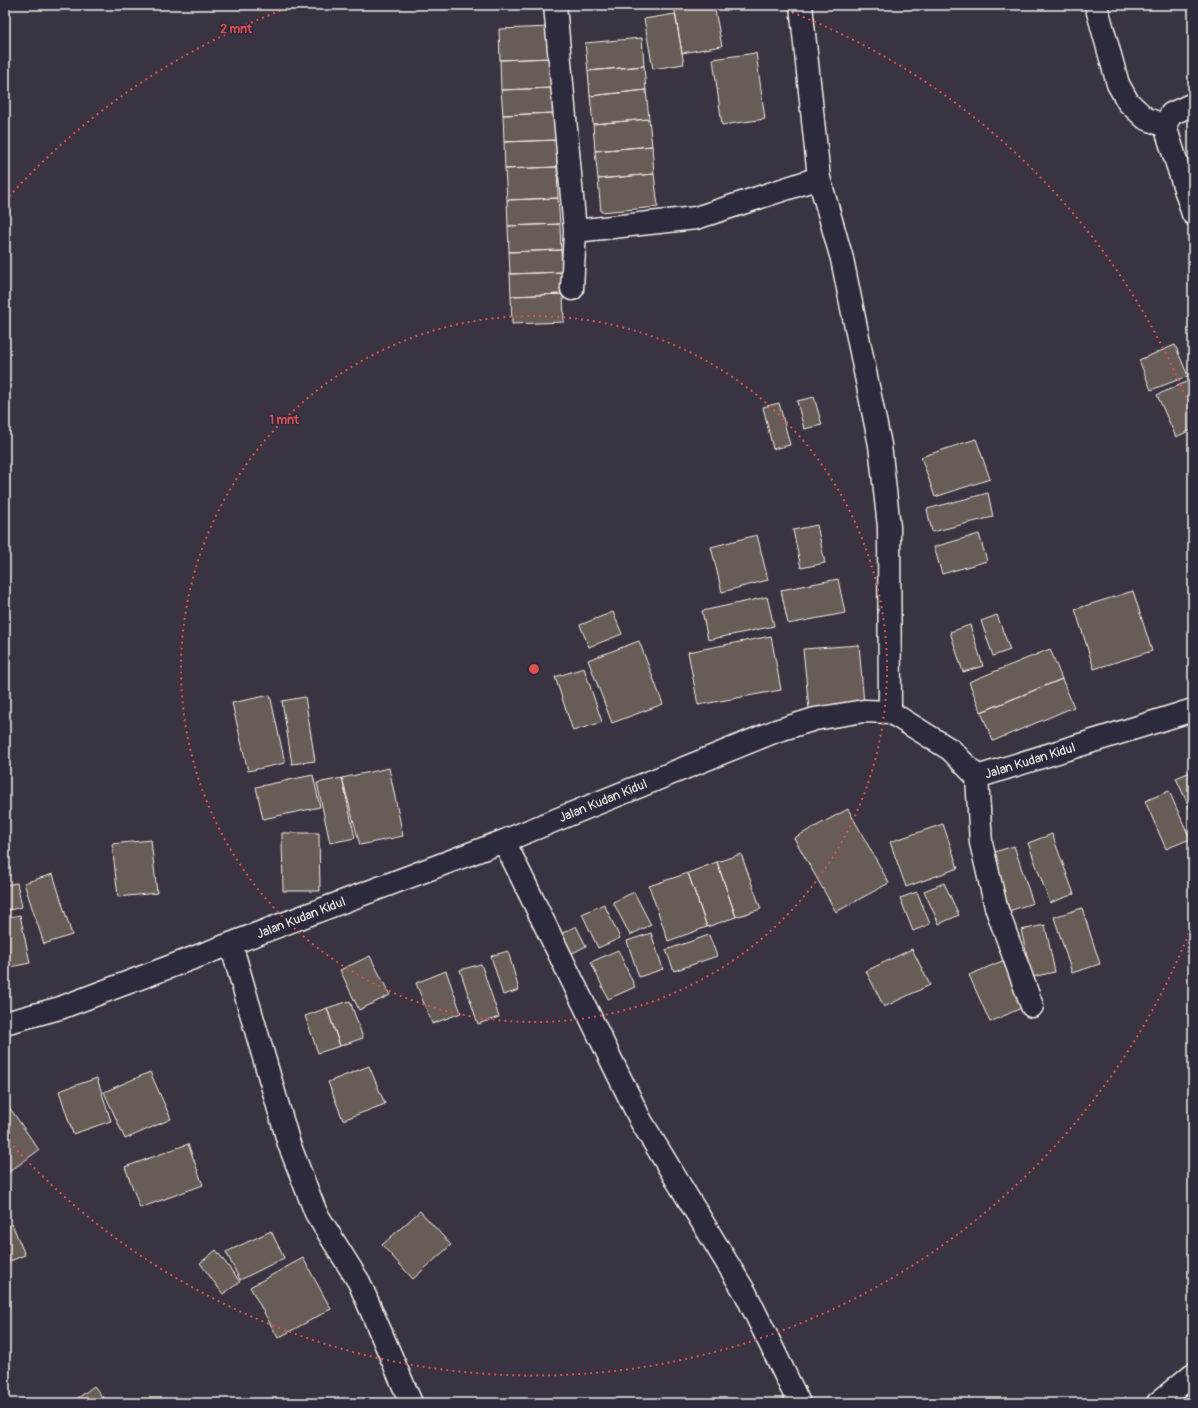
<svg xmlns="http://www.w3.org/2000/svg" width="1198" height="1408" font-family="Pangolin,sans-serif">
	<rect width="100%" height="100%" fill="#3a3442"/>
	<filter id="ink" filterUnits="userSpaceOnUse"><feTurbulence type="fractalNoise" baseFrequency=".025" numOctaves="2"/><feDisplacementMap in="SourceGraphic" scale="8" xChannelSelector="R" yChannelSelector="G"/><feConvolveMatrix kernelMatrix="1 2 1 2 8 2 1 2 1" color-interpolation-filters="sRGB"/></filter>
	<g filter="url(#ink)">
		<!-- building -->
		<path fill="#685b57" stroke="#f4f1e8" d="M 674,5 L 714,5 L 722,46 L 682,53 Z
			M 675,14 L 684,64 L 653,69 L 644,19 Z
			M 551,27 L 552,58 L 500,60 L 499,29 Z
			M 642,38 L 644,66 L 588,71 L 585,43 Z
			M 756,53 L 765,119 L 722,125 L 713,59 Z
			M 552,58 L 554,88 L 501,90 L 500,60 Z
			M 644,66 L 646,90 L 590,96 L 588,71 Z
			M 554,88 L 555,113 L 503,115 L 501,90 Z
			M 646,90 L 649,119 L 593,124 L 590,96 Z
			M 555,113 L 556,140 L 504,142 L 503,115 Z
			M 649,119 L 652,146 L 595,151 L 593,124 Z
			M 556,140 L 557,167 L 505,169 L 504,142 Z
			M 652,146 L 654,174 L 598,179 L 595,151 Z
			M 557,167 L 558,198 L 507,200 L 505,169 Z
			M 654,174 L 658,207 L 601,212 L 598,179 Z
			M 558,198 L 560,224 L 508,226 L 507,200 Z
			M 560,224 L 561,250 L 509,252 L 508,226 Z
			M 561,250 L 562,272 L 510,274 L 509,252 Z
			M 562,272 L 563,294 L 511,296 L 510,274 Z
			M 563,294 L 564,322 L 512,324 L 511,296 Z
			M 1175,345 L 1188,376 L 1151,390 L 1139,360 Z
			M 1193,379 L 1193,429 L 1176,437 L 1157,395 Z
			M 814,397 L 822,425 L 804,429 L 797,401 Z
			M 779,403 L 790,445 L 773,449 L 763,407 Z
			M 976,439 L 990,479 L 935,497 L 921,457 Z
			M 988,493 L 993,517 L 932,532 L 927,509 Z
			M 817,525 L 825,563 L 801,568 L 793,530 Z
			M 979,534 L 987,561 L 942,574 L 934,547 Z
			M 757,535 L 768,580 L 722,592 L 711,547 Z
			M 838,579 L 845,613 L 788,624 L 781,590 Z
			M 1133,591 L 1152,651 L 1094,669 L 1075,609 Z
			M 767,597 L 774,626 L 708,640 L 702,611 Z
			M 613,612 L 622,634 L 589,647 L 580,625 Z
			M 997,615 L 1010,650 L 993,656 L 981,621 Z
			M 970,625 L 983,666 L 963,672 L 950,632 Z
			M 771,636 L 781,690 L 698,705 L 688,652 Z
			M 639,641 L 663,704 L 612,723 L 588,660 Z
			M 859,645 L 864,704 L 809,709 L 803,649 Z
			M 1050,649 L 1062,679 L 981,712 L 969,682 Z
			M 584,668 L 602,722 L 573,731 L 555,677 Z
			M 1062,679 L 1074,707 L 993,741 L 981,712 Z
			M 270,695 L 285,763 L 248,771 L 232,703 Z
			M 305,697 L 315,761 L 292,764 L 282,701 Z
			M 389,768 L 403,836 L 360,845 L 342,778 Z
			M 1193,771 L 1193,816 L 1176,778 Z
			M 313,775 L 320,807 L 263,819 L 256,787 Z
			M 342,778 L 355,838 L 330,843 L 317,783 Z
			M 1169,791 L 1190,839 L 1166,849 L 1145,801 Z
			M 848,809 L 889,883 L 836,912 L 794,838 Z
			M 943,824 L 958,868 L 906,887 L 890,842 Z
			M 282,833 L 319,833 L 320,891 L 283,891 Z
			M 1052,834 L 1074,894 L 1050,903 L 1028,843 Z
			M 151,840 L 157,893 L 118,897 L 112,844 Z
			M 1014,846 L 1033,903 L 1006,912 L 988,854 Z
			M 741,854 L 761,909 L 736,917 L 717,862 Z
			M 717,862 L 736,917 L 707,927 L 688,873 Z
			M 688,873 L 707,927 L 668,941 L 649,886 Z
			M 53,874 L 72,935 L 44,944 L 24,883 Z
			M 17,883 L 22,907 L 5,911 L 5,885 Z
			M 944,883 L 959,915 L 939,924 L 924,891 Z
			M 634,892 L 651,925 L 630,935 L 613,902 Z
			M 917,892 L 930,924 L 913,931 L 900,898 Z
			M 604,904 L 620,938 L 598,948 L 582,914 Z
			M 1082,908 L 1100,964 L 1072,973 L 1054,917 Z
			M 20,915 L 30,963 L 5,968 L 5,918 Z
			M 1045,925 L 1055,972 L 1032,977 L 1021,930 Z
			M 576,926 L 586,946 L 569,955 L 559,935 Z
			M 651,933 L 663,969 L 639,977 L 627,941 Z
			M 709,935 L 717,956 L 674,971 L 666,950 Z
			M 912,949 L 930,985 L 884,1007 L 866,971 Z
			M 618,950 L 635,987 L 608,999 L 591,962 Z
			M 508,951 L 519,990 L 503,995 L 491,956 Z
			M 370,956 L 390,995 L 359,1010 L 340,970 Z
			M 1007,959 L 1028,1005 L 990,1022 L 969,975 Z
			M 481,964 L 499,1017 L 478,1024 L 460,970 Z
			M 446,971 L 461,1013 L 432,1024 L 416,983 Z
			M 350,1001 L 363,1038 L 340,1046 L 327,1008 Z
			M 327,1008 L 340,1046 L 318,1053 L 305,1016 Z
			M 369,1066 L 385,1104 L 343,1120 L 328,1082 Z
			M 150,1072 L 171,1119 L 125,1139 L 104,1092 Z
			M 97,1078 L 111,1121 L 73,1134 L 59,1091 Z
			M 7,1104 L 39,1150 L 5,1175 L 5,1106 Z
			M 188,1144 L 203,1185 L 140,1208 L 125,1167 Z
			M 420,1211 L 451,1245 L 413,1279 L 382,1245 Z
			M 12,1224 L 25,1255 L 5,1263 L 5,1227 Z
			M 271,1231 L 284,1258 L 240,1280 L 226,1252 Z
			M 216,1250 L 240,1282 L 223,1294 L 200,1263 Z
			M 303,1258 L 331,1309 L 278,1338 L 250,1287 Z
			M 94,1386 L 107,1403 L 76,1403 L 74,1401 Z"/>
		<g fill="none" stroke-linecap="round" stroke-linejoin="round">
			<!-- street casing -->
			<g stroke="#f4f1e8" stroke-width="25">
				<path id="street" d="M 555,5 L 575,231 L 572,289
					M 801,5 L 819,178 L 842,259 L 880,445 L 889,527 L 890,712
					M 1096,5 L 1118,84 L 1128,102 L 1145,118 L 1165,126
					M 1193,104 L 1171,114 L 1165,126 L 1193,214
					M 575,231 L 696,218 L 819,178
					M 977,777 L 981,843 L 996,907 L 1032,1006
					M 504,841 L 641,1121 L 746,1294 L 799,1403
					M 231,944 L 289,1144 L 316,1213 L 359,1282 L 411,1403
					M 5,1023 L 60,1008 L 504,841 L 776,731 L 815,719 L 864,711 L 890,712 L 951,750 L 977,777 L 1193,710
					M 1158,1403 L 1193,1374"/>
			</g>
			<!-- street -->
			<use href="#street" stroke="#2f2a3d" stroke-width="22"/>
		</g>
	</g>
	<!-- distance rings -->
	<g fill="none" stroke="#dc504e" stroke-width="2" stroke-dasharray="2 4">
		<circle cx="534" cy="669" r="353"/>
		<path d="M1191 928A706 706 0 0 1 5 1137M5 201A706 706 0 0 1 293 6M775 6A706 706 0 0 1 1191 410"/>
	</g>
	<g text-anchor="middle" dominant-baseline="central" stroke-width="3" stroke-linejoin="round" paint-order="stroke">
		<!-- street labels -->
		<g font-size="13" fill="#f4f1e8" stroke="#2f2a3d">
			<text transform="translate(1030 761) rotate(-17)">Jalan Kudan Kidul</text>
			<text transform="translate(603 801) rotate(-22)">Jalan Kudan Kidul</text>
			<text transform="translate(301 918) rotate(-21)">Jalan Kudan Kidul</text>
		</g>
	</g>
	<circle cx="534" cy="669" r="6" fill="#dc504e" stroke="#2f2a3d" stroke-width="2"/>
	<g font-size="12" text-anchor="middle" font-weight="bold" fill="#dc504e" stroke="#2f2a3d" stroke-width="3" stroke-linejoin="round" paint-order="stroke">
		<text x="236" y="33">2 mnt</text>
		<text x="284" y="424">1 mnt</text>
	</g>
	<!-- margin -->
	<rect width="1198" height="1408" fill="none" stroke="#2f2a3d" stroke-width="20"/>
	<rect x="10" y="10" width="1178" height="1388" fill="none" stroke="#f4f1e8" stroke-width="1.5" filter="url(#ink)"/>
</svg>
